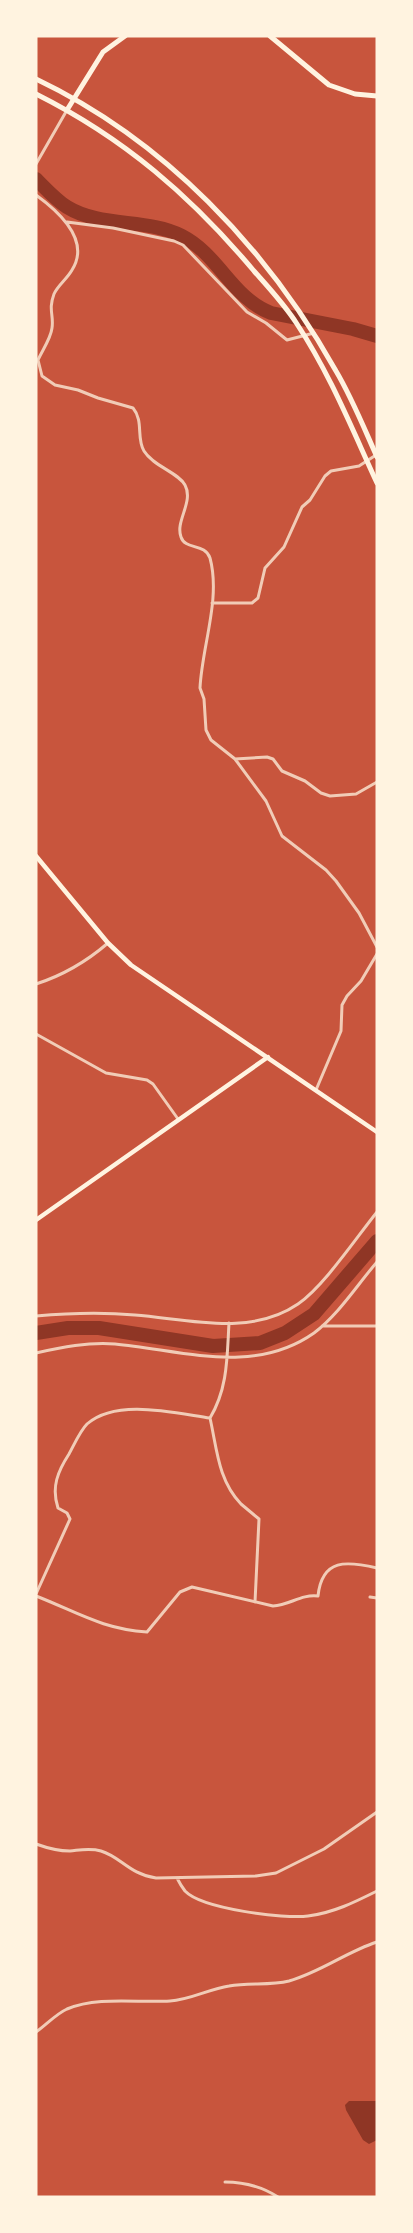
<svg xmlns="http://www.w3.org/2000/svg" width="413" height="2233" font-family="'IBM Plex Sans',sans-serif">
	<rect width="100%" height="100%" fill="#c8553d"/>
	<!-- water -->
	<path fill="#8f3625" d="M 349,2101 L 377,2101 L 377,2140 L 369,2144 L 363,2140 L 346,2110 L 345,2105 Z"/>
	<g fill="none" stroke-linecap="round" stroke-linejoin="round">
		<!-- river -->
		<path stroke="#8f3625" stroke-width="14" d="M 36,179 C 45,188 56,200 67,207 C 101,228 147,218 182,236 C 219,255 232,298 271,313 L 353,329 L 377,336
			M 36,1333 L 68,1328 L 99,1328 L 213,1346 L 260,1343 L 285,1333 L 314,1314 L 377,1241"/>
		<!-- minor -->
		<path stroke="#f1ccb7" stroke-width="3" d="M 36,164 L 67,110
			M 36,195 C 58,211 91,240 72,270 C 67,279 58,285 54,294 C 48,310 54,315 52,328 C 51,338 42,351 38,360 L 42,376 L 55,385 L 78,390 L 98,398 L 133,408 C 144,421 136,438 144,451 C 153,466 179,473 185,485 C 194,502 175,521 181,537 C 185,550 205,543 210,558 C 221,599 202,646 200,688 L 204,699 L 206,730 L 211,740 L 235,759 L 266,801 L 282,836 L 326,870 L 336,881 L 359,913 L 377,947
			M 67,222 L 113,228 L 174,241 L 183,245 L 247,312 L 266,323 L 287,340 L 314,333
			M 212,603 L 252,603 L 258,598 L 265,568 L 284,547 L 302,507 L 310,500 L 325,476 L 331,471 L 359,466 L 376,455
			M 235,759 L 267,757 L 273,759 L 282,771 L 305,781 L 321,793 L 330,796 L 356,794 L 377,782
			M 36,984 C 64,975 86,962 108,943
			M 36,1034 L 106,1073 L 147,1080 L 153,1084 L 178,1119
			M 316,1090 L 341,1031 L 342,1005 L 347,996 L 361,981 L 377,954
			M 36,1316 C 69,1313 102,1312 135,1315 C 188,1319 250,1337 298,1304 C 324,1286 356,1238 377,1212
			M 229,1323 C 227,1357 228,1388 210,1418 C 217,1449 218,1480 241,1504 C 247,1509 253,1514 259,1519 L 255,1602
			M 322,1326 L 377,1326
			M 36,1353 C 62,1347 88,1342 115,1344 C 182,1350 253,1376 314,1333 C 339,1314 357,1285 377,1262
			M 36,1594 L 70,1519 L 67,1513 L 58,1508 C 51,1487 58,1471 69,1454 C 74,1445 80,1431 87,1424 C 116,1398 175,1413 210,1418
			M 36,1596 C 77,1612 102,1629 147,1632 L 180,1592 L 192,1587 L 273,1606 C 290,1605 301,1594 318,1596 C 322,1558 347,1561 377,1568
			M 370,1597 L 377,1598
			M 36,1844 C 47,1848 58,1851 70,1851 C 81,1850 90,1848 101,1851 C 121,1857 129,1874 156,1878 L 256,1876 L 276,1873 L 324,1849 L 377,1812
			M 177,1878 C 179,1882 182,1887 185,1891 C 202,1909 284,1919 308,1916 C 333,1913 355,1902 377,1891
			M 36,2032 C 46,2025 56,2014 67,2009 C 98,1996 137,2003 170,2001 C 190,2000 209,1989 229,1986 C 249,1982 269,1986 289,1981 C 321,1972 346,1952 377,1942
			M 225,2182 C 245,2182 261,2186 278,2197"/>
		<!-- secondary -->
		<path stroke="#fff3e0" stroke-width="4.5" d="M 36,856 L 108,943 L 131,965 L 377,1132
			M 36,1220 L 268,1057"/>
		<!-- primary -->
		<path stroke="#fff3e0" stroke-width="5" d="M 270,36 L 329,85 L 355,94 L 377,96
			M 67,110 L 103,52 L 125,36"/>
		<!-- trunk -->
		<path stroke="#fff3e0" stroke-width="5" d="M 36,79 C 164,140 267,248 336,371 C 352,398 364,428 377,457
			M 36,94 C 124,138 191,196 254,271 C 269,288 285,305 297,324 C 330,374 352,429 377,483"/>
	</g>
	<!-- border -->
	<rect width="413" height="2233" fill="none" stroke="#fff3e0" stroke-width="75"/>
</svg>
